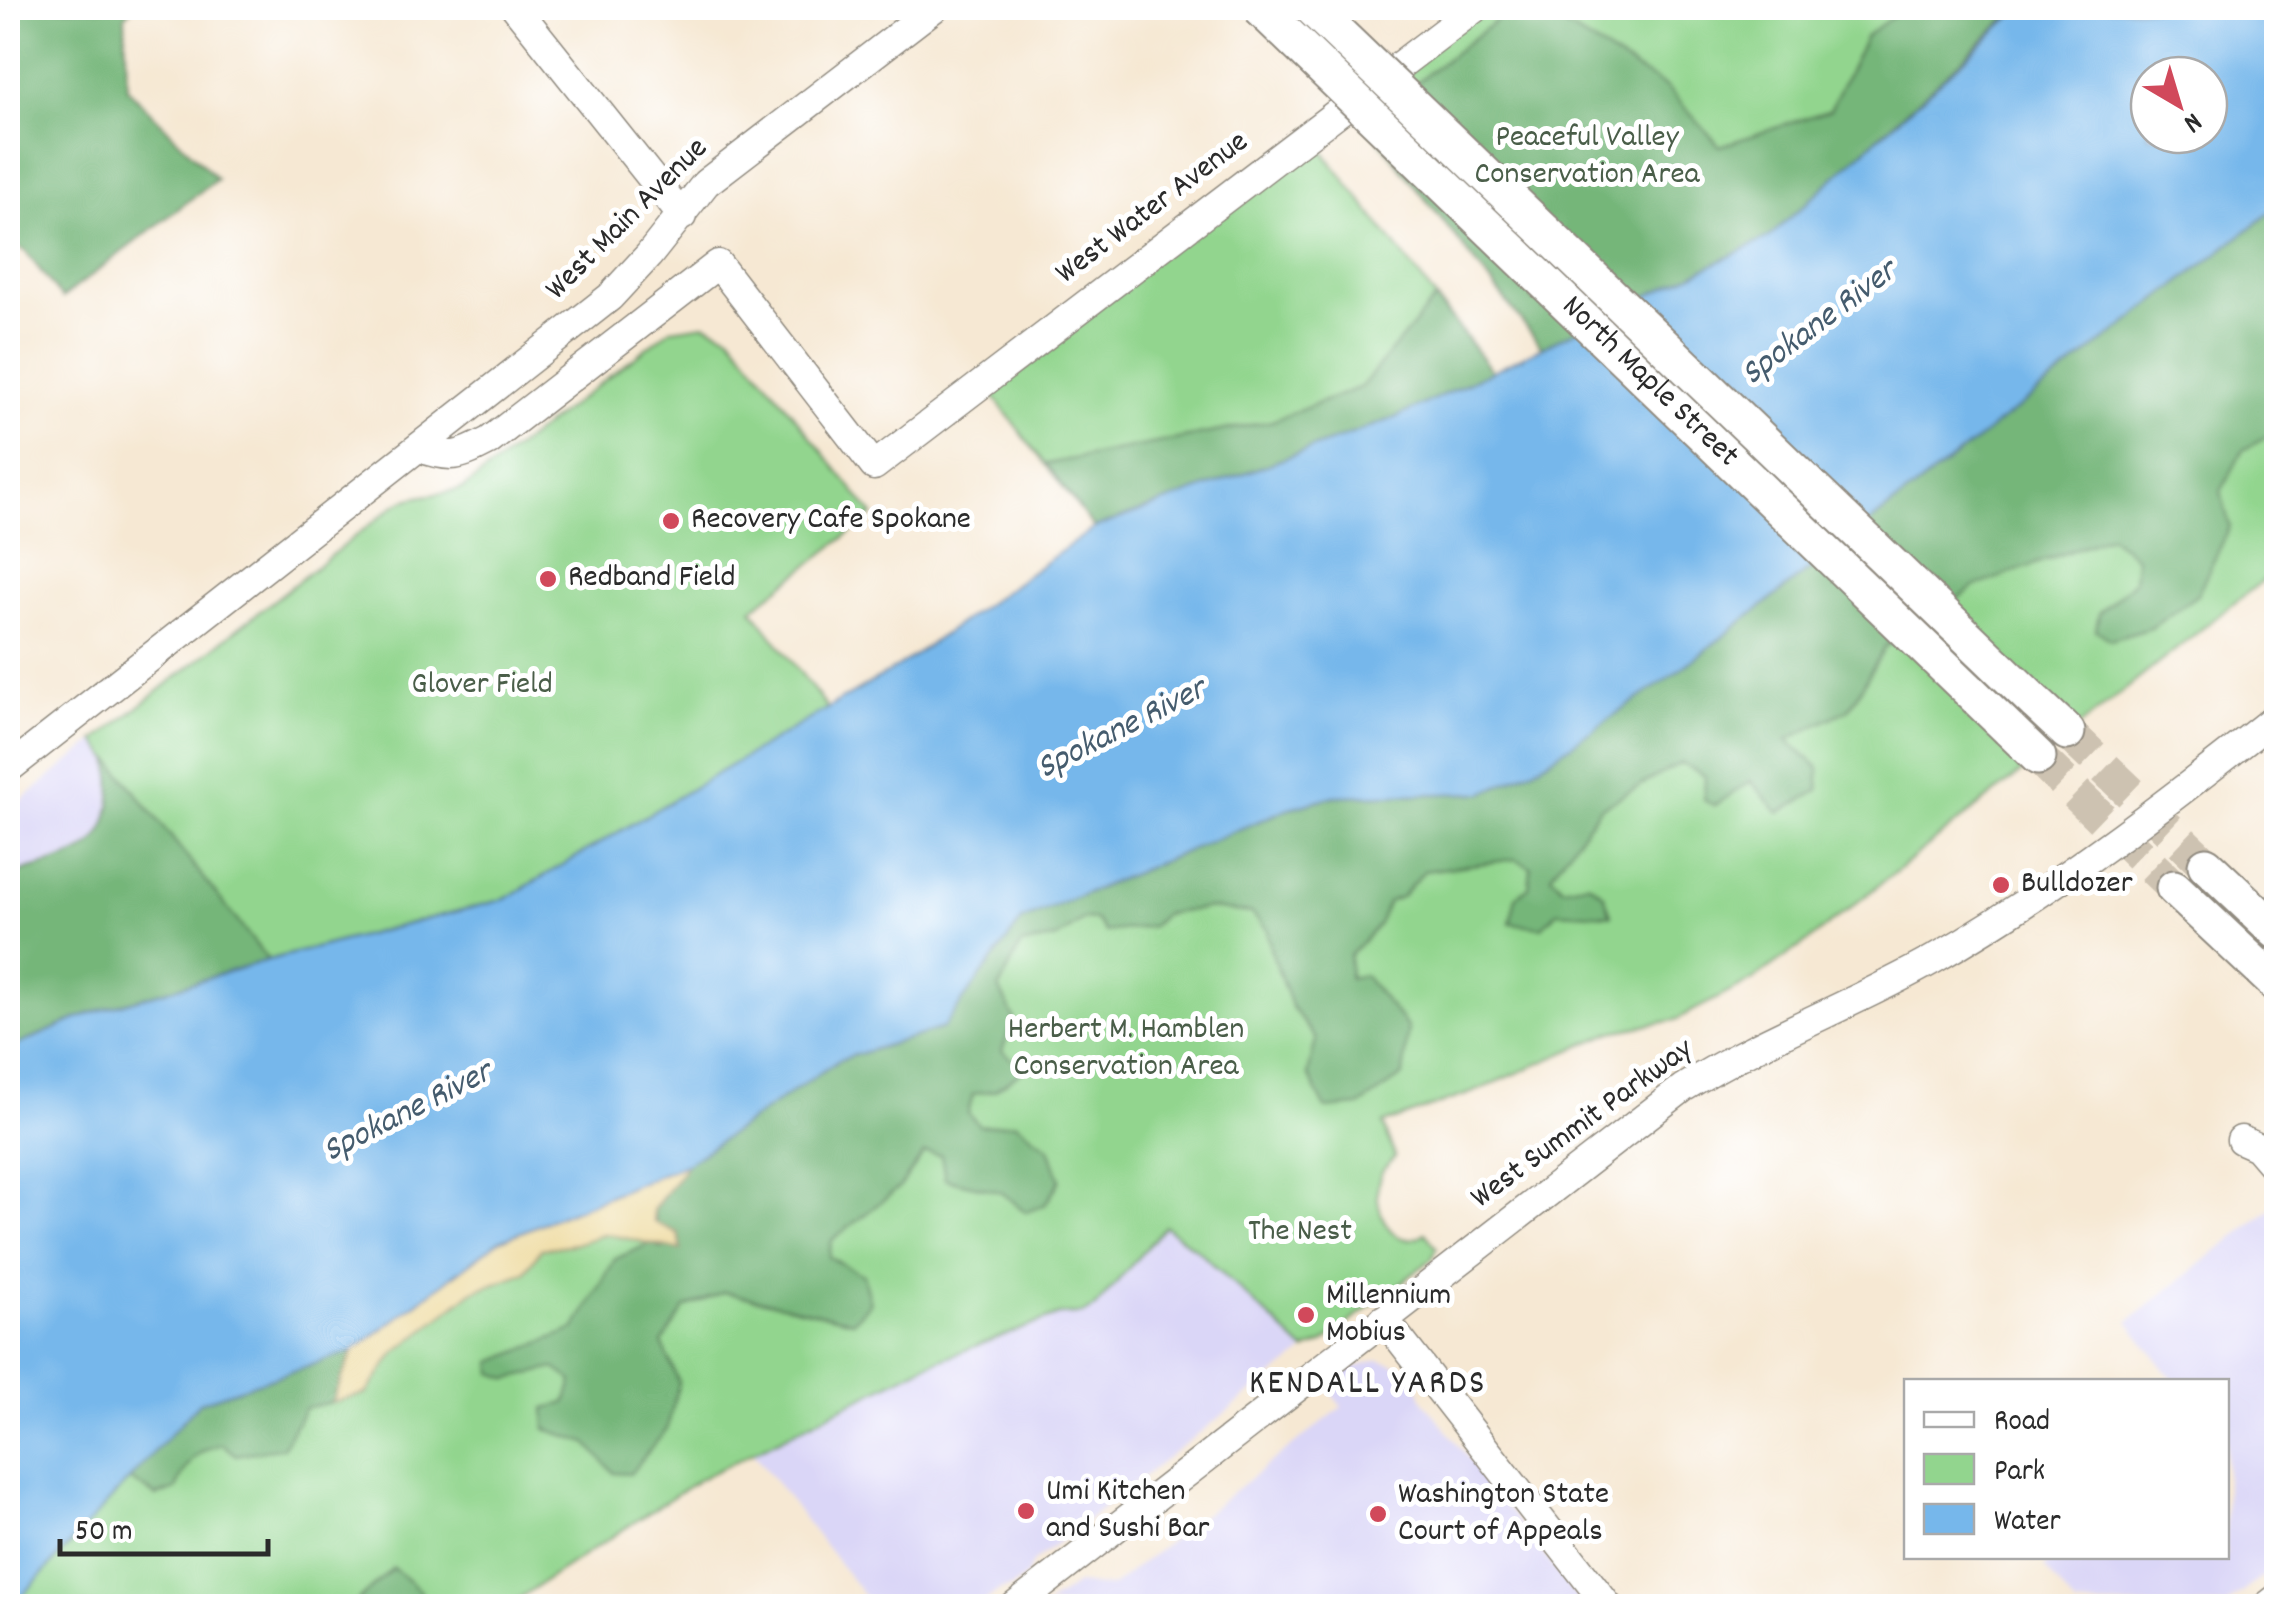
<svg xmlns="http://www.w3.org/2000/svg" width="2284" height="1614" font-family="Dekko,sans-serif">
	<rect width="100%" height="100%" fill="#fff"/>
	<filter id="ink" filterUnits="userSpaceOnUse"><feTurbulence type="fractalNoise" baseFrequency=".01" numOctaves="2"/><feDisplacementMap in="SourceGraphic" scale="20" xChannelSelector="R" yChannelSelector="G"/><feConvolveMatrix kernelMatrix="1 2 1 2 8 2 1 2 1" color-interpolation-filters="sRGB"/></filter>
	<filter id="wash" filterUnits="userSpaceOnUse"><feTurbulence type="fractalNoise" baseFrequency=".0048" numOctaves="4" result="noise"/><feDisplacementMap in="SourceGraphic" scale="40" xChannelSelector="R" yChannelSelector="G"/><feGaussianBlur stdDeviation="2.25" result="paint"/><feColorMatrix in="noise" values="0 0 0 0 0 0 0 0 0 0 0 0 0 0 0 0 0 1.4 0 .05"/><feComposite in="paint" operator="in"/></filter>
	<g filter="url(#wash)">
		<rect width="100%" height="100%" fill="#f6e8d3"/>
		<!-- built -->
		<path fill="#dad6f7" d="M 95,741 L 268,960 L 8,1049 L 8,811 Z
			M 2276,1204 L 2276,1566 L 2225,1606 L 2075,1606 L 2044,1567 L 2055,1557 L 2226,1556 L 2226,1382 L 2174,1381 L 2128,1322 Z
			M 1156,1219 L 1200,1253 L 1305,1351 L 1032,1563 L 1025,1577 L 1012,1587 L 999,1590 L 978,1606 L 872,1606 L 753,1453 L 953,1351 Z
			M 1379,1360 L 1405,1368 L 1414,1378 L 1423,1400 L 1583,1606 L 1045,1606 L 1076,1584 L 1111,1587 L 1342,1407 L 1327,1388 L 1350,1369 Z"/>
		<!-- green -->
		<path fill="#92d58e" stroke="#5e805c" stroke-width="2.5" d="M 1475,8 L 2021,8 L 1769,238 L 1542,347 L 1350,103 Z
			M 1310,134 L 1492,371 L 1395,418 L 1094,528 L 983,383 Z
			M 2276,208 L 2276,570 L 1811,939 L 1753,980 L 1675,1020 L 1612,1032 L 1474,1092 L 1383,1124 L 1395,1157 C 1389,1163 1383,1168 1380,1176 C 1370,1203 1391,1257 1425,1233 L 1437,1248 L 1432,1259 L 1323,1343 L 1305,1351 L 1201,1253 L 1165,1226 L 1095,1307 L 1082,1314 L 1059,1315 L 928,1364 L 698,1480 L 507,1606 L 13,1606 L 200,1402 L 1022,920 L 1484,793 Z
			M 705,324 L 730,335 L 873,515 L 752,609 L 828,709 L 505,899 L 268,960 L 95,741 L 395,505 C 416,493 441,496 464,488 L 671,329 Z"/>
		<!-- forest -->
		<path fill="#75b679" stroke="#507052" stroke-width="2.5" d="M 8,8 L 132,8 L 125,16 L 127,88 L 217,179 L 62,298 L 25,251 L 8,243 Z
			M 1512,8 L 1535,8 L 1666,87 L 1720,146 L 1830,110 L 1866,36 L 1904,8 L 2018,8 L 1769,238 L 1542,347 L 1365,122 Z
			M 2276,208 L 2276,432 L 2243,450 L 2221,492 L 2230,527 L 2197,595 L 2151,628 L 2111,640 L 2096,630 L 2099,613 L 2134,581 L 2136,557 L 2110,536 L 1976,586 L 1885,647 L 1849,709 L 1787,740 L 1819,768 L 1819,790 L 1779,813 L 1751,781 L 1714,806 L 1704,800 L 1705,776 L 1681,763 L 1600,808 L 1551,875 L 1563,888 L 1588,883 L 1604,894 L 1611,915 L 1557,912 L 1542,927 L 1510,923 L 1516,897 L 1529,887 L 1531,867 L 1516,859 L 1424,871 L 1401,897 L 1388,902 L 1379,924 L 1350,955 L 1349,978 L 1364,975 L 1408,1028 L 1403,1076 L 1359,1106 L 1326,1109 L 1308,1074 L 1316,1039 L 1291,1006 L 1270,948 L 1268,930 L 1251,913 L 1208,908 L 1164,914 L 1152,926 L 1105,932 L 1096,920 L 1084,919 L 1057,938 L 1021,945 L 999,988 L 1014,1018 L 1002,1051 L 1025,1069 L 995,1090 L 973,1094 L 968,1113 L 980,1126 L 1016,1123 L 1049,1148 L 1060,1180 L 1045,1205 L 1026,1212 L 1001,1192 L 945,1179 L 941,1155 L 924,1153 L 900,1187 L 832,1240 L 829,1257 L 863,1275 L 870,1303 L 853,1321 L 724,1292 L 685,1308 L 662,1343 L 679,1382 L 667,1429 L 630,1474 L 614,1473 L 587,1443 L 546,1429 L 545,1408 L 566,1403 L 573,1381 L 555,1368 L 509,1379 L 493,1373 L 492,1362 L 575,1329 L 615,1259 L 651,1243 L 662,1248 L 653,1210 L 688,1163 L 839,1060 L 943,1028 L 1022,920 L 1290,808 L 1334,796 L 1484,793 L 1676,673 Z
			M 1435,299 L 1492,371 L 1395,418 L 1094,528 L 1046,464 L 1272,421 L 1361,387 Z
			M 109,758 L 268,960 L 88,1014 L 8,1049 L 8,877 C 31,866 59,864 82,851 C 114,834 114,788 109,758 Z
			M 353,1351 L 332,1402 L 305,1408 L 283,1447 L 236,1455 L 222,1444 C 196,1450 186,1464 176,1489 L 156,1496 L 128,1478 L 200,1402 Z
			M 393,1568 L 421,1591 L 420,1606 L 359,1606 L 358,1600 Z"/>
		<!-- sand -->
		<path fill="#eeda9e" stroke="#8c8264" stroke-width="2.5" d="M 688,1163 L 653,1210 L 654,1222 L 678,1233 L 681,1250 L 606,1234 L 575,1244 L 541,1249 L 524,1273 L 473,1291 L 396,1352 L 366,1394 L 332,1402 L 353,1351 L 499,1241 Z"/>
		<!-- water -->
		<path fill="#76b7eb" stroke="#50718b" stroke-width="2.5" fill-rule="evenodd" d="M 2021,8 L 2276,8 L 2276,208 L 1676,673 L 1540,766 L 1484,793 L 1334,796 L 1290,808 L 1022,920 L 943,1028 L 839,1060 L 688,1163 L 499,1241 L 353,1351 L 200,1402 L 13,1606 L 8,1606 L 8,1049 L 88,1014 L 268,960 L 505,899 L 899,666 L 1094,528 L 1395,418 L 1768,238 ZM 2149,75 L 2209,75 L 2209,135 L 2149,135 Z"/>
	</g>
	<g filter="url(#ink)">
		<g fill="none" stroke-linecap="round" stroke-linejoin="round">
			<!-- major-tunnel -->
			<path stroke="#cdc2b1" stroke-width="35" stroke-dasharray="35 18" stroke-linecap="butt" d="M 2067,732 L 2206,865
				M 2038,757 L 2174,888"/>
			<!-- minor casing -->
			<g stroke="#908a7f" stroke-width="31">
				<path id="minor" d="M 516,8 L 682,216
					M 420,448 C 452,460 460,456 489,441 L 718,264 L 874,466 L 1475,8
					M 8,769 L 610,297 L 649,255 L 706,183 L 934,8
					M 2241,1140 L 2257,1147 L 2276,1169
					M 1384,1319 L 1608,1606
					M 1015,1606 L 1683,1088 C 1762,1038 1852,1006 1934,959 C 2056,889 2166,804 2276,717
					M 2267,1606 L 2276,1599"/>
			</g>
			<!-- major casing -->
			<g stroke="#908a7f" stroke-width="39">
				<path id="major" d="M 2035,702 L 2067,732
					M 2009,729 L 2038,757
					M 2206,865 L 2276,931
					M 2174,888 L 2276,984"/>
			</g>
			<!-- minor -->
			<use href="#minor" stroke="#fff" stroke-width="28"/>
			<!-- major -->
			<use href="#major" stroke="#fff" stroke-width="35"/>
			<!-- major-bridge casing -->
			<g stroke="#908a7f" stroke-width="39" stroke-linecap="butt">
				<g id="major-bridge">
					<path id="s1" d="M 1260,8 L 2009,729"/>
					<path d="M 1312,8 L 2035,702"/>
				</g>
			</g>
			<!-- major-bridge -->
			<use href="#major-bridge" stroke="#fff" stroke-width="35"/>
		</g>
	</g>
	<!-- markers -->
	<g fill="#d1495b" stroke="#fff" stroke-width="4">
		<circle cx="671" cy="521" r="10"/>
		<circle cx="548" cy="579" r="10"/>
		<circle cx="2001" cy="885" r="10"/>
		<circle cx="1306" cy="1315" r="10"/>
		<circle cx="1026" cy="1511" r="10"/>
		<circle cx="1378" cy="1514" r="10"/>
	</g>
	<g text-anchor="middle" dominant-baseline="central" stroke-width="10" stroke-linejoin="round" paint-order="stroke">
		<!-- park labels -->
		<g font-size="32" fill="#4a5e49" stroke="#fff">
			<text x="1587" y="139">Peaceful Valley<tspan x="1587" dy="37">Conservation Area</tspan></text>
			<text x="482" y="686">Glover Field</text>
			<text x="1126" y="1031">Herbert M. Hamblen<tspan x="1126" dy="37">Conservation Area</tspan></text>
			<text x="1300" y="1233">The Nest</text>
		</g>
		<!-- street labels -->
		<g font-size="32" fill="#2b2b2b" stroke="#fff">
			<text transform="translate(1153 209) rotate(-37)">West Water Avenue</text>
			<text transform="translate(628 220) rotate(-45)">West Main Avenue</text>
			<text stroke="none"><textPath href="#s1" startOffset="540">North Maple Street</textPath></text>
			<text transform="translate(1583 1125) rotate(-36)">West Summit Parkway</text>
		</g>
		<!-- poi labels -->
		<g font-size="32" fill="#2b2b2b" stroke="#fff" text-anchor="start">
			<text x="691" y="521">Recovery Cafe Spokane</text>
			<text x="568" y="579">Redband Field</text>
			<text x="2021" y="885">Bulldozer</text>
			<text x="1326" y="1297">Millennium<tspan x="1326" dy="37">Mobius</tspan></text>
			<text x="1046" y="1493">Umi Kitchen<tspan x="1046" dy="37">and Sushi Bar</tspan></text>
			<text x="1398" y="1496">Washington State<tspan x="1398" dy="37">Court of Appeals</tspan></text>
		</g>
		<!-- water labels -->
		<g font-size="35" font-style="italic" fill="#455c6e" stroke="#fff">
			<text transform="translate(1820 324) rotate(-37)">Spokane River</text>
			<text transform="translate(1122 730) rotate(-27)">Spokane River</text>
			<text transform="translate(408 1113) rotate(-27)">Spokane River</text>
		</g>
		<!-- neighbourhood labels -->
		<g font-size="35" letter-spacing="2.5" fill="#2b2b2b" stroke="#fff">
			<text x="1368" y="1385">KENDALL YARDS</text>
		</g>
	</g>
	<!-- margin -->
	<rect width="2284" height="1614" fill="none" stroke="#fff" stroke-width="40"/>
	<!-- legend -->
	<rect x="1904" y="1379" width="325" height="180" fill="#ffffff" stroke="#aaaaaa" stroke-width="2.5"/>
	<rect x="1924" y="1412" width="50" height="15" fill="#ffffff" stroke="#aaaaaa" stroke-width="2.5"/>
	<text x="1994" y="1429" font-size="30" fill="#2b2b2b">Road</text>
	<rect x="1924" y="1454" width="50" height="30" fill="#92d58e" stroke="#aaaaaa" stroke-width="2.5"/>
	<text x="1994" y="1479" font-size="30" fill="#2b2b2b">Park</text>
	<rect x="1924" y="1504" width="50" height="30" fill="#76b7eb" stroke="#aaaaaa" stroke-width="2.5"/>
	<text x="1994" y="1529" font-size="30" fill="#2b2b2b">Water</text>
	<!-- north arrow -->
	<g transform="translate(2179 105) rotate(142)"><circle r="48" fill="#ffffff" stroke="#aaaaaa" stroke-width="2.5"/>
	<path d="M0-8L18 38L0 25L-18 38Z" fill="#d1495b"/>
	<text y="-15" font-size="28" font-weight="bold" text-anchor="middle" fill="#2b2b2b">N</text>
	</g>
	<!-- scale -->
	<path d="M60 1539v15h208v-15" fill="none" stroke="#2b2b2b" stroke-width="5"/>
	<text x="75" y="1539" font-size="30" fill="#2b2b2b" stroke="#ffffff" stroke-width="8" paint-order="stroke">50 m</text>
</svg>
